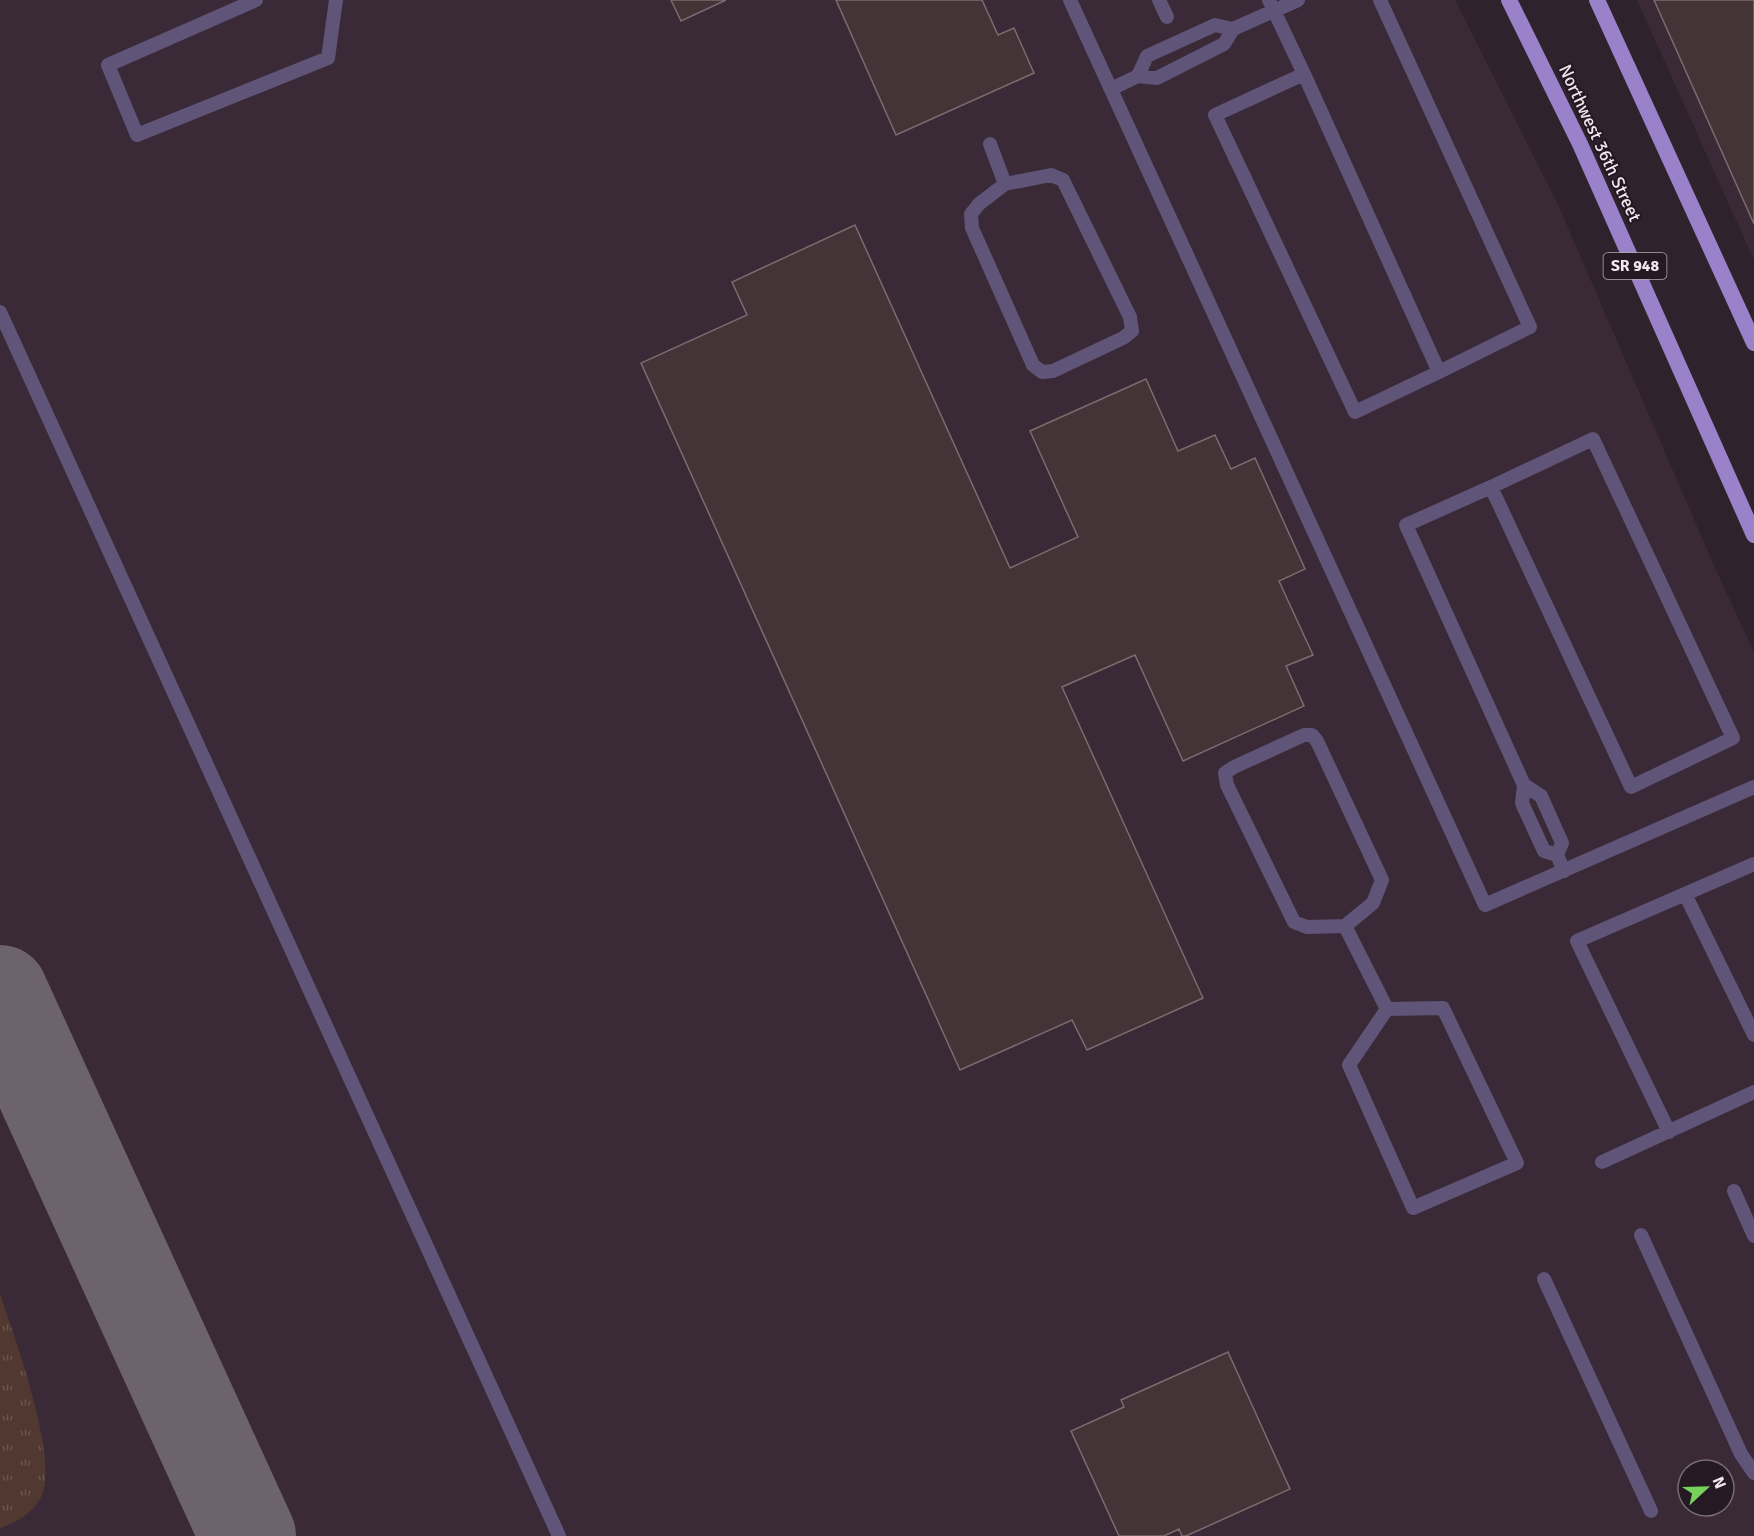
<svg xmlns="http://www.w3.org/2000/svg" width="1754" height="1536" font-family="Signika,sans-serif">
	<defs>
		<pattern id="grass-tufts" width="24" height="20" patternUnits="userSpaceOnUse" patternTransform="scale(1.5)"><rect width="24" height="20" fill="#513830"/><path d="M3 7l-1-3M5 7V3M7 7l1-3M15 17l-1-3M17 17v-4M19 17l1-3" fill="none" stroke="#6a554e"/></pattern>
	</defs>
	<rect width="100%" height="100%" fill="#2e232d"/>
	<!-- built -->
	<path fill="#3a2937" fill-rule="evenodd" d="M 0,0 L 1455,0 L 1560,209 L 1716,570 L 1754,652 L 1754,1536 L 0,1536 ZM 1688,1470 L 1724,1470 L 1724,1506 L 1688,1506 Z
		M 1637,0 L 1754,0 L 1754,260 Z"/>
	<!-- grass -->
	<path fill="url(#grass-tufts)" d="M 0,1294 C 13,1333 62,1464 40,1499 C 30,1515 17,1522 0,1528 Z"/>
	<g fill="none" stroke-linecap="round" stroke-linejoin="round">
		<!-- taxiway -->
		<path stroke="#6d636c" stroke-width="96" d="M 0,993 L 248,1536"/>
	</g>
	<!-- building -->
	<path fill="#443437" stroke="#7d6b6e" stroke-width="1.5" d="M 671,0 L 726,0 L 681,21 Z
		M 836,0 L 982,0 L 998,35 L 1014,28 L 1034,73 L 896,135 Z
		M 1654,0 L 1754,0 L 1754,224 Z
		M 855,225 L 1010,568 L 1078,537 L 1030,431 L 1146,379 L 1178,451 L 1215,435 L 1231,469 L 1255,458 L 1305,569 L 1279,581 L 1313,655 L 1286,666 L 1304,706 L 1183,761 L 1135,655 L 1062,687 L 1203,998 L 1087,1050 L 1072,1020 L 960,1070 L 641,363 L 747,315 L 732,282 Z
		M 1228,1352 L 1290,1489 L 1186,1536 L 1182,1536 L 1179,1529 L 1164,1536 L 1119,1536 L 1071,1431 L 1124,1407 L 1121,1400 Z"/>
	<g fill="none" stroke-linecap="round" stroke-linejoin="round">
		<!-- service -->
		<path stroke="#605578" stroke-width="14" d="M 256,0 L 108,65 L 137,135 L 328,58 L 336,0
			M 1070,0 L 1485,905 L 1754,787
			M 1159,0 L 1167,17
			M 1269,0 L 1304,74 L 1215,115 L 1355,412 L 1439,372 L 1304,74
			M 1380,0 L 1530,327 L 1439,372
			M 1138,76 L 1147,56 L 1215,25 L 1233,29
			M 1111,89 L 1138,76 L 1157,78 L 1224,44 L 1233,29 L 1298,0
			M 990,144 L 1005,184 L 979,204 L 971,214 L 972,228 L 1033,365 L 1042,372 L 1053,371 L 1123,338 L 1132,331 L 1130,317 L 1063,180 L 1051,175 L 1005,184
			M 0,312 L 559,1536
			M 1491,487 L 1593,439 L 1733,738 L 1631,787 L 1491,487 L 1406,525 L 1524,785 L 1541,796 L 1562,843 L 1557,855 L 1564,871
			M 1524,785 L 1522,803 L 1544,851 L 1557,855
			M 1685,894 L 1754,1035
			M 1345,926 L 1307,927 L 1294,922 L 1227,785 L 1225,773 L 1234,767 L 1304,735 L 1312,735 L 1317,741 L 1382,880 L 1373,903 L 1345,926 L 1387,1009 L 1443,1008 L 1517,1163 L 1413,1208 L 1349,1065 L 1387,1009
			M 1669,1132 L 1577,941 L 1754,864
			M 1602,1162 L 1754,1092
			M 1734,1191 L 1754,1236
			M 1641,1235 L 1741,1454 L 1754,1473
			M 1544,1279 L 1651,1511"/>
		<!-- primary -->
		<path stroke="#9982c9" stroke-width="16" d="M 1509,0 L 1580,144 L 1754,535
			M 1597,0 L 1754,343"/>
	</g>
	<g text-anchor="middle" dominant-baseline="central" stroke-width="4.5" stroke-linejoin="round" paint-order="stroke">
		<!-- shield labels -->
		<rect fill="#251923" stroke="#b3aab1" stroke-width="1.5" x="1603.5" y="253" width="63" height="26" rx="4.5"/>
		<g font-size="16" font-weight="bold" fill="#f0e8ee">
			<text x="1635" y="266">SR 948</text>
		</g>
		<!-- street labels -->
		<g font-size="18" fill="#f0e8ee" stroke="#251923">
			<text transform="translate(1600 143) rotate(65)">Northwest 36th Street</text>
		</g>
	</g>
	<!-- north arrow -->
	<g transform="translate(1706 1488) rotate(68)"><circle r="28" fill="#251923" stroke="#766c74" stroke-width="1.5"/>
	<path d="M0-4.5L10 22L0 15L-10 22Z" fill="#76d25a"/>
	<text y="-9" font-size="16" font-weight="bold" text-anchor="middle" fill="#f0e8ee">N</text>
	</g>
</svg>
